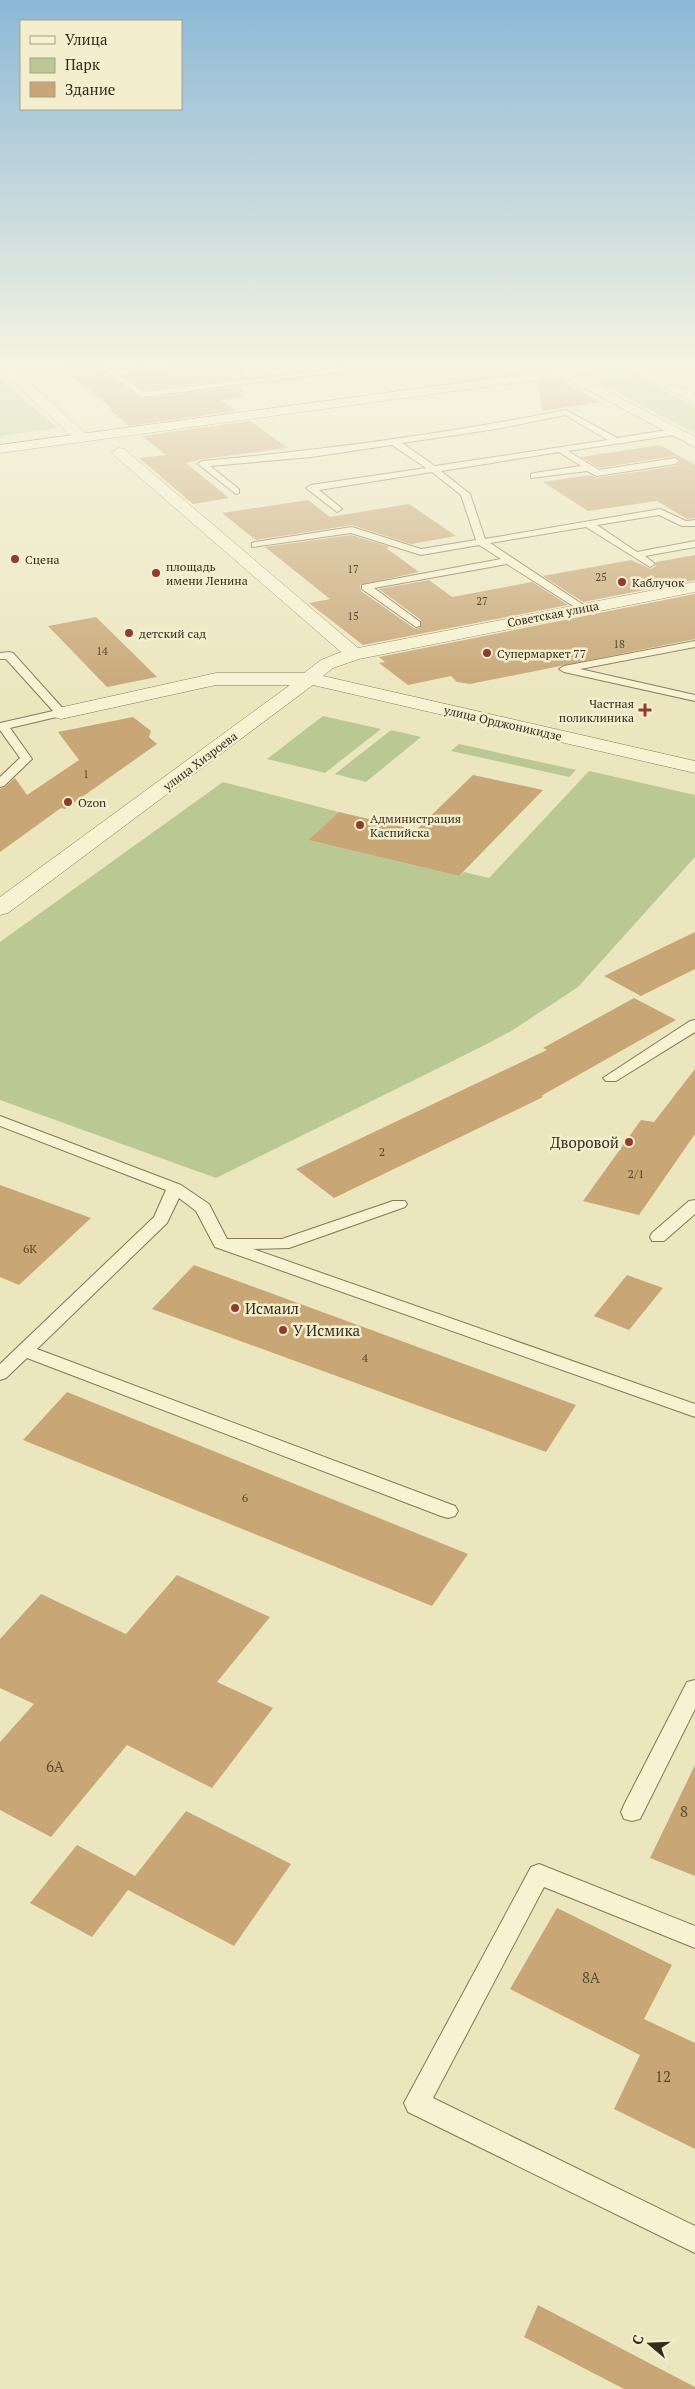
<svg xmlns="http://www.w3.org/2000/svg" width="695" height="2389" font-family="'PT Serif',serif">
	<rect width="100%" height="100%" fill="#ece6bf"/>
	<!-- green -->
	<path fill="#bac994" d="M 635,376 L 695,407 L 695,433 L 597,382 Z
		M 0,379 L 57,428 L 0,436 Z
		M 323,716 L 381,729 L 325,773 L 267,759 Z
		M 391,730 L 421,737 L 366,782 L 335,774 Z
		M 459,744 L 576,770 L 569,777 L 451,751 Z
		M 589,771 L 695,795 L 695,857 L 578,987 L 513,1030 L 483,1046 L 216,1178 L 0,1100 L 0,942 L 223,782 L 339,812 L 308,840 L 459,876 L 464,872 L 489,878 Z"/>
	<!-- building -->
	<path fill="#c8a676" d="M 58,366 L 96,366 L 142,399 L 243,386 L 243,397 L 220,400 L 236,411 L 129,426 L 109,409 L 113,409 Z
		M 171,366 L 241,366 L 242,378 L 144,390 L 123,375 L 165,370 Z
		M 557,379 L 601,402 L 542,411 L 538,382 Z
		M 250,421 L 288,448 L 202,459 L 186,463 L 229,498 L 193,504 L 139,458 L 166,455 L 142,436 Z
		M 660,445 L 695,465 L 695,518 L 687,519 L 657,501 L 588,511 L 543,482 L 590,475 L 597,478 L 675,466 L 680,462 L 680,460 L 675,456 L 599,468 L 581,457 Z
		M 308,500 L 330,517 L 409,504 L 456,536 L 411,544 L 352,525 L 256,540 L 222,513 Z
		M 351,535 L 390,547 L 386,548 L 419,572 L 360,585 L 361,591 L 415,629 L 421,627 L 421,620 L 379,589 L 429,580 L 452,597 L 532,582 L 568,605 L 363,645 L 309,603 L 330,599 L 265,547 Z
		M 695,555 L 695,580 L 583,602 L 543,576 L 631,560 L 651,569 L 656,566 L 656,562 Z
		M 695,594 L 695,639 L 470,684 L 457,682 L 451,676 L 408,685 L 379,663 L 385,662 L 379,657 Z
		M 96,617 L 157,677 L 107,687 L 48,626 Z
		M 133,717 L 151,731 L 149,737 L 157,744 L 65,809 L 61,808 L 0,852 L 0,789 L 5,787 L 15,778 L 27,795 L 79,760 L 58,732 Z
		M 473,775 L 543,790 L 459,876 L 308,840 L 339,812 L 416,830 Z
		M 695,932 L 695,969 L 641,996 L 604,976 Z
		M 634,998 L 676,1020 L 541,1096 L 543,1097 L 334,1198 L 296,1169 L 547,1050 L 543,1048 Z
		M 695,1069 L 695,1134 L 639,1215 L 583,1201 L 641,1120 L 654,1122 Z
		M 0,1185 L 91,1218 L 19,1285 L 0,1277 Z
		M 194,1265 L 576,1405 L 546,1452 L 152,1309 Z
		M 627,1275 L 663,1288 L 629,1330 L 594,1316 Z
		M 67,1392 L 468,1554 L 432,1606 L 23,1440 Z
		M 177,1575 L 270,1617 L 217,1682 L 273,1708 L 212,1788 L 127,1745 L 51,1837 L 0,1810 L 0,1742 L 34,1704 L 0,1688 L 0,1639 L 41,1594 L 126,1634 Z
		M 695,1765 L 695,1876 L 650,1858 Z
		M 186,1811 L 291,1864 L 234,1946 L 128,1890 L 92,1937 L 30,1903 L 77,1845 L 135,1876 Z
		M 557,1908 L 672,1965 L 644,2019 L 695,2043 L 695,2149 L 614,2109 L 640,2055 L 510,1989 Z
		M 538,2305 L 695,2387 L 695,2389 L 624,2389 L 524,2337 Z"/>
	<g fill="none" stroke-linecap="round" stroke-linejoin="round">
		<!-- lane casing -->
		<g stroke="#837758" stroke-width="2">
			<path id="lane" d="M 98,366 L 106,366 L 112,370 L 169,366 L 165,368 L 118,374 L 144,392 L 355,366 L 374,366 L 370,368 L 142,397 Z
				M 566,410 L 617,438 L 674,429 L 678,432 L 674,435 L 568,451 L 599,470 L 675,458 L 679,461 L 675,464 L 597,476 L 587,471 L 531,478 L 531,474 L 534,473 L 581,466 L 559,452 L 441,471 L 470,494 L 485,539 L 660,509 L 686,521 L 695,520 L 695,526 L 682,526 L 659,515 L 597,525 L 637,552 L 695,541 L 695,547 L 645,556 L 655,564 L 650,567 L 586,527 L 490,543 L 585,606 L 586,608 L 581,611 L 507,564 L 374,588 L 420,622 L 420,626 L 416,627 L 362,589 L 362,585 L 501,559 L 479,545 L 421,555 L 351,533 L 252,547 L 252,543 L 255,542 L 352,527 L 421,549 L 476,540 L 461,495 L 432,472 L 319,490 L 340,507 L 342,509 L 337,512 L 306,488 L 311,485 L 426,468 L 392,445 L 311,457 L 210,466 L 239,489 L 239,493 L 236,494 L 198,464 L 202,461 C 324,450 445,434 566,410 ZM 565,415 L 608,440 L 435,466 L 402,443 L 496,429 Z
				M 695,641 L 695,647 L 580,669 L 695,695 L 695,701 L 564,672 L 559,669 L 564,666 Z
				M 9,652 L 13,653 L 67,713 L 65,715 L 10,728 L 32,759 L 4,786 L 0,787 L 0,777 L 20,758 L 0,730 L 0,723 L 53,711 L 6,659 L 0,659 L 0,653 Z
				M 695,1020 L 695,1032 L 616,1081 L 606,1081 L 603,1078 L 690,1021 Z
				M 0,1116 L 181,1185 L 209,1204 L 227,1239 L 282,1239 L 393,1201 L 405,1201 L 407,1204 L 405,1207 L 289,1248 L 253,1249 L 695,1404 L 695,1417 L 215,1247 L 196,1211 L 179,1198 L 167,1223 L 37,1349 L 455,1506 L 458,1511 L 455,1516 L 448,1518 L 441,1516 L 27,1358 L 6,1378 L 0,1380 L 0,1364 L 154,1217 L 166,1190 L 0,1126 Z
				M 695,1200 L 695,1214 L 664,1241 L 652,1241 L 650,1237 L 652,1233 L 689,1201 Z
				M 695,1680 L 695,1709 L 640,1819 L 632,1821 L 624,1819 L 621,1812 L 624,1805 L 687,1682 Z
				M 539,1864 L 695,1926 L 695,1948 L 544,1887 L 433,2098 L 695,2226 L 695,2253 L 408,2112 L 404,2103 L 531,1867 Z"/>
		</g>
		<!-- street casing -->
		<g stroke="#837758" stroke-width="1">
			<path id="street" d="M 0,366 L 12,366 L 87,435 L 89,438 L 87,441 L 77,441 L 0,369 Z
				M 543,366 L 559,366 L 695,437 L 695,447 Z
				M 624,366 L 639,366 L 695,394 L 695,403 L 625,369 Z
				M 119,448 L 124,449 L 358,648 L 695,582 L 695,592 L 359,659 L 333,668 L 323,676 L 695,761 L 695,773 L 313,685 L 8,913 L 0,915 L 0,897 L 290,685 L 216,685 L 61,719 L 54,717 L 51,713 L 54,709 L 216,673 L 304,673 L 321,660 L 341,652 L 114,455 L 112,452 Z"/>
		</g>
		<!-- secondary casing -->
		<g stroke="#65573c" stroke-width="1">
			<path id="secondary" d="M 584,366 L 617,366 L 610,370 L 0,453 L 0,445 Z"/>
		</g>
		<!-- lane -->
		<use href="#lane" fill="#f7f2d2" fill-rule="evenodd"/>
		<!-- street -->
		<use href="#street" fill="#f7f2d2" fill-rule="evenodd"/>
		<!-- secondary -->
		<use href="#secondary" fill="#f7f2d2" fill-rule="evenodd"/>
	</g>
	<!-- sky -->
	<linearGradient id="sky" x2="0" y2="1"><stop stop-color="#8cb8d6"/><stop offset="0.52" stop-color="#f6f4e2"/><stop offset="1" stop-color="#f6f4e2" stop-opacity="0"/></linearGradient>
	<rect width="695" height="700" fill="url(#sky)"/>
	<!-- markers -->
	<g fill="#903b2b" stroke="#f3efce" stroke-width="2">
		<circle cx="15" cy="559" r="5"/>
		<circle cx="156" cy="573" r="5"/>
		<circle cx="622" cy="582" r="5"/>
		<circle cx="129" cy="633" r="5"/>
		<circle cx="487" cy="653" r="5"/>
		<path d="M642.5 702.5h5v5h5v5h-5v5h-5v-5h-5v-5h5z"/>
		<circle cx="68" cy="802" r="5"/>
		<circle cx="360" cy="825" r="5"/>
		<circle cx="629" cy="1142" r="5"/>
		<circle cx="235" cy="1308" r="5"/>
		<circle cx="283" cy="1330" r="5"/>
	</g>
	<g text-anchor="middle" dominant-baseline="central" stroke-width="5" stroke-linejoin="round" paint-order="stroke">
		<!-- far-number labels -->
		<g font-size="11" fill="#584a32">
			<text x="353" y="569">17</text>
			<text x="601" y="577">25</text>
			<text x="482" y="601">27</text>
			<text x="353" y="616">15</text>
			<text x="619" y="644">18</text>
			<text x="102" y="651">14</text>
			<text x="86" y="774">1</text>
		</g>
		<!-- far-poi labels -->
		<g font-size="12" fill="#332b1c" stroke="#f3efce" text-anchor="start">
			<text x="25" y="559">Сцена</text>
			<text x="166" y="566">площадь<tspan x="166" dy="14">имени Ленина</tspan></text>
			<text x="632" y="582">Каблучок</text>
			<text x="139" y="633">детский сад</text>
			<text x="497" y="653">Супермаркет 77</text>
			<text x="634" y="703" text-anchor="end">Частная<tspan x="634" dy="14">поликлиника</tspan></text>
			<text x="78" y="802">Ozon</text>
			<text x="370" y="818">Администрация<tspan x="370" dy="14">Каспийска</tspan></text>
		</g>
		<!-- far-street labels -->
		<g font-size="12" fill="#332b1c" stroke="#f3efce">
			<text transform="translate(553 614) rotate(-11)">Советская улица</text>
			<text transform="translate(503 723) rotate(13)">улица Орджоникидзе</text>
			<text transform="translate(200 761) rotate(-37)">улица Хизроева</text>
		</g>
		<!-- number labels -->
		<g font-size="12" fill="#584a32">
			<text x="382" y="1151">2</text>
			<text x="636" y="1173">2/1</text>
			<text x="30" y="1248">6К</text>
			<text x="365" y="1357">4</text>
			<text x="245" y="1497">6</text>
		</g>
		<!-- poi labels -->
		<g font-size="15" fill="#332b1c" stroke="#f3efce" text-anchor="start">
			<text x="619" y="1142" text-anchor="end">Дворовой</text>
			<text x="245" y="1308">Исмаил</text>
			<text x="293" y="1330">У Исмика</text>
		</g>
		<!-- near-number labels -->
		<g font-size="15" fill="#584a32">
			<text x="55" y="1766">6А</text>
			<text x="684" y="1811">8</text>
			<text x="591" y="1977">8А</text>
			<text x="663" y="2076">12</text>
		</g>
	</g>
	<!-- legend -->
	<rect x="20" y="20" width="162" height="90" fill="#f3efce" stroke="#a6a187"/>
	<rect x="30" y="36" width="25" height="8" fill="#f7f2d2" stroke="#a6a187"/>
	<text x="65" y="45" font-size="15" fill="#332b1c">Улица</text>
	<rect x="30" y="58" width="25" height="15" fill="#bac994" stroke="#a6a187"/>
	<text x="65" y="70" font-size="15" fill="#332b1c">Парк</text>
	<rect x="30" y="82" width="25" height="15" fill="#c8a676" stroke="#a6a187"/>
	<text x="65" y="95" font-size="15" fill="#332b1c">Здание</text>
	<!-- north arrow -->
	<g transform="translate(650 2344) rotate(289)" stroke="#f3efce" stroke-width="4" paint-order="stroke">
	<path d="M0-4L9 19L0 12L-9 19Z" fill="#332b1c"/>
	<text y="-8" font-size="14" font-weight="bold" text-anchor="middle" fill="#332b1c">С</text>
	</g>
</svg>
